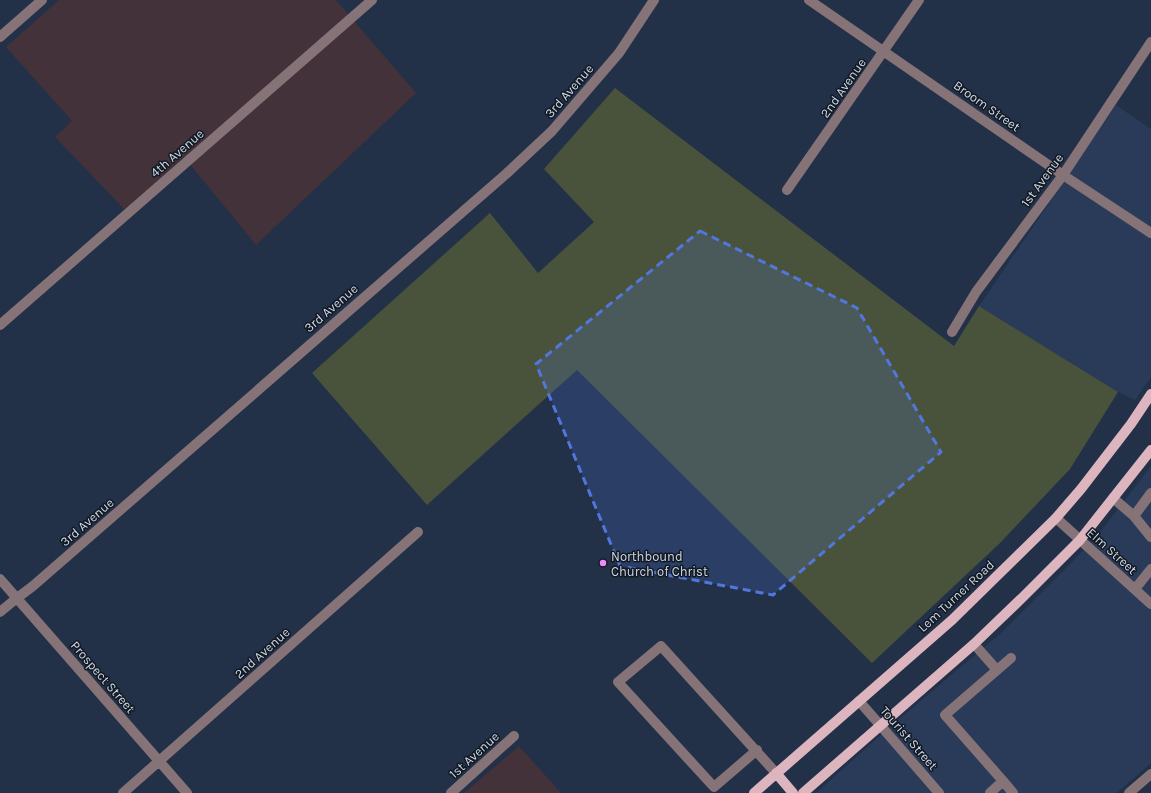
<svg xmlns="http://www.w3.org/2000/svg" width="1151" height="793" font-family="Karla,sans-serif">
	<rect width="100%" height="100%" fill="#223048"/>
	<!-- built -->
	<path fill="#293b58" d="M 1116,105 L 1151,129 L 1151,377 L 1135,400 L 1118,392 L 979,306 Z
		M 1151,466 L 1151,763 L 1117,793 L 816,793 L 892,725 L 1001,633 L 1064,570 L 1097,536 Z"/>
	<!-- industrial -->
	<path fill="#44323a" d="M 59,0 L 336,0 L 416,93 L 256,245 L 184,157 L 125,210 L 55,137 L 72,121 L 6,47 Z
		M 519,746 L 561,793 L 464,793 Z"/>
	<!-- green -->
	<path fill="#49533b" d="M 615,88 L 954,346 L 979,306 L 1118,392 L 1070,469 L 1000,543 L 872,663 L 577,370 L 427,505 L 312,373 L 490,213 L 538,273 L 594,222 L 544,169 Z"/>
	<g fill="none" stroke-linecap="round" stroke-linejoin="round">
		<!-- minor -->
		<path stroke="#867378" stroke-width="10" d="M 809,0 L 1063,175 L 1151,233
			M 0,37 L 42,0
			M 787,190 L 919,0
			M 0,325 L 372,0
			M 952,332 L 976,292 L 1063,175 L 1151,42
			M 1151,493 L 1134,516 L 1151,537
			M 1113,498 L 1134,516
			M 1056,518 L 1151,604
			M 0,579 L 187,793
			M 1135,589 L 1151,569
			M 0,612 L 17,598 L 33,586 L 506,174 L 552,131 L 619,53 L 654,0
			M 974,644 L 997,670
			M 859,701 L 880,725 L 939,793
			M 757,750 L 714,787 L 618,682 L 661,646 L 776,773
			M 1003,781 L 945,715 L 1011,658
			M 123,793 L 418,532
			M 451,793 L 514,736
			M 990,793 L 1003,781 L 1013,793
			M 1129,793 L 1151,774"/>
		<!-- major -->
		<path stroke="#ddb5bf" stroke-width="10" d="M 776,773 L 793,793
			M 754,793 L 952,620 L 1056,518 L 1081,489 L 1131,424 L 1151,394
			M 803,793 L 974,644 L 1023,597 L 1080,540 L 1151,450"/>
	</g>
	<!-- marked area -->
	<path fill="#5277dc" fill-opacity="0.2" stroke="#5277dc" stroke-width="3" stroke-dasharray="8 5" stroke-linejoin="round" d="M 700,231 L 857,308 L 941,452 L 773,595 L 620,566 L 536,364 Z"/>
	<!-- markers -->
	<circle fill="#ed8cf9" stroke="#121923" stroke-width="1.5" cx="603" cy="563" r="4"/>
	<g text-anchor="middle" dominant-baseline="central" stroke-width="3" stroke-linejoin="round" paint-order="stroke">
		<!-- street labels -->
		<g font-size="13" fill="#cdd7e6" stroke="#121923">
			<text transform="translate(843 88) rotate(-55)">2nd Avenue</text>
			<text transform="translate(569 91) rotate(-49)">3rd Avenue</text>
			<text transform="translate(987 106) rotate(35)">Broom Street</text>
			<text transform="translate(177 153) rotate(-41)">4th Avenue</text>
			<text transform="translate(1042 180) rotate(-54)">1st Avenue</text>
			<text transform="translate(331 308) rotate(-41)">3rd Avenue</text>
			<text transform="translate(87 522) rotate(-41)">3rd Avenue</text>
			<text transform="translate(1112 551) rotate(42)">Elm Street</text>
			<text transform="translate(956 596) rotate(-43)">Lem Turner Road</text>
			<text transform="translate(262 653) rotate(-42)">2nd Avenue</text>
			<text transform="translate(103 677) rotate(49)">Prospect Street</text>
			<text transform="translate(909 738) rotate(49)">Tourist Street</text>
			<text transform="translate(474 755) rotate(-42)">1st Avenue</text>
		</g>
		<!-- poi labels -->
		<g font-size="13" fill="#cdd7e6" stroke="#121923" text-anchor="start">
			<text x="611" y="556">Northbound<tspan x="611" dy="15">Church of Christ</tspan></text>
		</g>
	</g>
</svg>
